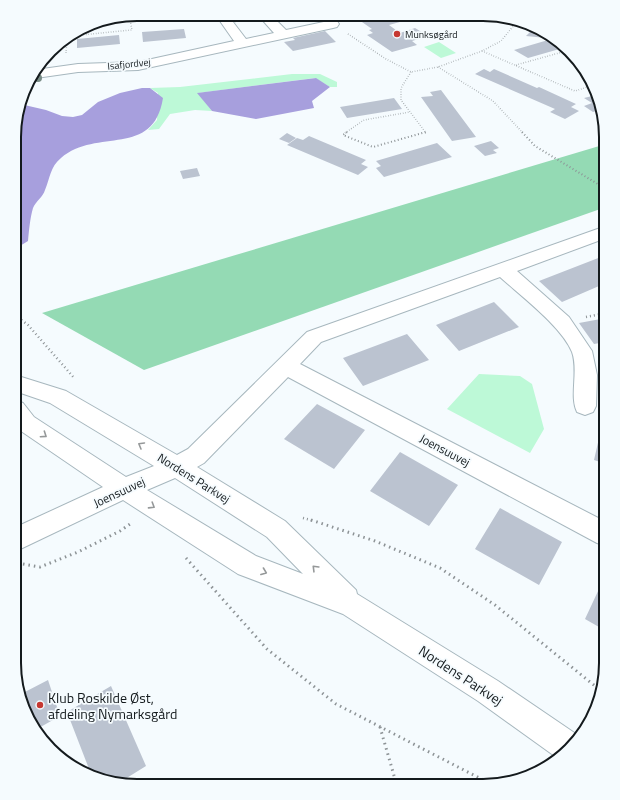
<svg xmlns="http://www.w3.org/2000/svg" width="620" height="800" font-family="'Titillium Web',sans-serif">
	<rect width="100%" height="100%" fill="#f5fbfe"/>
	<!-- green -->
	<path fill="#bdf9d7" d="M 439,42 L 456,53 L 441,58 L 424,47 Z
		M 292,74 L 320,74 L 337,82 L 337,87 L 330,87 L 315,78 L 198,93 L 212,111 L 195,110 L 170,114 L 159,129 L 148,130 L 157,120 L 158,93 L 150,88 L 180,87 Z
		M 479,374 L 520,376 L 532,384 L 544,429 L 530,453 L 447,409 Z"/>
	<!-- forest -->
	<path fill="#94dab4" d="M 606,144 L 606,207 L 144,370 L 42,313 Z"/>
	<!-- water -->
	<path fill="#a79fdd" d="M 316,78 L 330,87 L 312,101 L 314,108 L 256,119 L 212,111 L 197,93 Z
		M 142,88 L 150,88 L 163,98 C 153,159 97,127 61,158 C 50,167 50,178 45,190 C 43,197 36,201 33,208 C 30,218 29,231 28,241 L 15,249 L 15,120 L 20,104 L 46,110 L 62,116 L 73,117 L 82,115 L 98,102 L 120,93 Z"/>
	<!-- building -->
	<path fill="#bbc3d0" d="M 136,14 L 181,14 L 182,17 L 137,21 Z
		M 352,15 L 374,15 L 379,18 L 391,15 L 425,15 L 389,25 L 400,33 L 415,28 L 428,36 L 412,41 L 417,45 L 392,52 L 367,35 L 373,33 L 369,30 L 372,29 Z
		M 117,17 L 117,22 L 91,24 L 97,21 Z
		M 184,29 L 186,38 L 143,42 L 142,32 Z
		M 325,31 L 336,42 L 293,51 L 284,42 L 295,40 L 293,38 Z
		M 535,31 L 544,34 L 546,38 L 526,36 L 530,32 Z
		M 119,35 L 120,44 L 77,48 L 77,39 Z
		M 555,38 L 563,48 L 528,58 L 514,50 Z
		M 484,69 L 490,72 L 494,69 L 537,88 L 539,87 L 576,104 L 571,107 L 579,111 L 565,119 L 550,112 L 555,109 L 475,74 Z
		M 441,90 L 476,137 L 452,141 L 421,97 L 433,96 L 430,92 Z
		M 596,95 L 600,110 L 593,112 L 584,106 L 592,103 L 584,98 Z
		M 394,98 L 402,109 L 347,118 L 340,107 Z
		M 287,133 L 296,138 L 289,143 L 279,139 Z
		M 309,136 L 366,160 L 361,164 L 368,167 L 358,175 L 287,145 L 297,138 L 303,140 Z
		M 491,141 L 499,148 L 493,150 L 497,153 L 485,156 L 474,146 Z
		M 437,143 L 452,157 L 384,177 L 376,168 L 381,166 L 376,161 Z
		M 197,168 L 200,176 L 183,179 L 180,171 Z
		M 606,255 L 606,283 L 562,302 L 539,281 Z
		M 494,302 L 519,327 L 459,351 L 436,325 Z
		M 606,318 L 606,342 L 594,344 L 579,323 Z
		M 407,334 L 429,360 L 363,386 L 343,358 Z
		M 317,404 L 365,430 L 334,469 L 284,439 Z
		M 602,425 L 606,426 L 606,464 L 594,460 Z
		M 400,452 L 458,485 L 429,526 L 370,491 Z
		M 500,508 L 562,542 L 539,585 L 475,549 Z
		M 606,574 L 606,631 L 585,619 Z
		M 48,680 L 60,716 L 37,729 L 27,718 L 21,694 Z
		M 111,686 L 146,766 L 117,784 L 91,774 L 67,712 Z"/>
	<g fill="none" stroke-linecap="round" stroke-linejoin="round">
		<!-- minor casing -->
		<g stroke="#a7b7be" stroke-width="2">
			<path id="minor" d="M 232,14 L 249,14 L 247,17 L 233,22 L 246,39 L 274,33 L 257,14 L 270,14 L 286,30 L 333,20 L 337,21 L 339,24 L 337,27 L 333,28 L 138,70 L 78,72 L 29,79 L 35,70 L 78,64 L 138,62 L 234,41 L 220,21 L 222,18 Z
				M 606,226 L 606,238 L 517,271 L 569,317 L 592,351 L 597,375 L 596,406 L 593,412 L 585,415 L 577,412 C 569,396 579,371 572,352 C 562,327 521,296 500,277 L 321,342 L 300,364 L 606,522 L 606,546 L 597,543 L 288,377 L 204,463 L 197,467 L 285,521 L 356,590 L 357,594 L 498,681 L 579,736 L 556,757 L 478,701 L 343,614 L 238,574 L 123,500 L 14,552 L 14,528 L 103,487 L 18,429 L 14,425 L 15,400 L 23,403 L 34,417 L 126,477 L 154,466 L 50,403 L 15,391 L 15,375 L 66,391 L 177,455 L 188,449 L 307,332 ZM 175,478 L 267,537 L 303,574 L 256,556 L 147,490 Z"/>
		</g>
		<!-- path-far3 -->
		<path stroke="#8d9396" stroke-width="1.5" stroke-dasharray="0.5 2" stroke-linecap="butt" d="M 515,24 L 527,25
			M 348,34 L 386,59 L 411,72 L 438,67 L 482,51 L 501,41 L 515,24 L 512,20
			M 71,36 L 132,30 L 129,15
			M 482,51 L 575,91 L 594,85
			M 66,53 L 67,38
			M 516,65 L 566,51
			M 438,67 L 493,101 L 523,133
			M 411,72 L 401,88 L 401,100 L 426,133 L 425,133
			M 345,133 L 364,120 L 410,112"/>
		<!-- path-far2 -->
		<path stroke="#8d9396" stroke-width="2" stroke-dasharray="1 2.5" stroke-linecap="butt" d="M 347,132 L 343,135 L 373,147 L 426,132
			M 522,132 L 535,146 L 606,189"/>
		<!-- path-far1 -->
		<path stroke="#8d9396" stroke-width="2.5" stroke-dasharray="1 3" stroke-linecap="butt" d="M 15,315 L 28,325 L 75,379
			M 586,317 L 606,313
			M 303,518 L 314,521"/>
		<!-- path -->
		<path stroke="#8d9396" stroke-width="3" stroke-dasharray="1.5 4" stroke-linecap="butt" d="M 311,520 L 375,541 L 440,568 L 495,605 L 600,690
			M 186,558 L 267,649 L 336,704 L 491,784
			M 23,564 L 40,567 L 78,552 L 120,531 L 133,522
			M 380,727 L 397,786"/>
		<!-- minor -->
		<use href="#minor" fill="#fff" fill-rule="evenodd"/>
	</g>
	<!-- trees -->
	<circle fill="#798c86" cx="38" cy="78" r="4"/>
	<!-- one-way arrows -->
	<defs><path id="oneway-chevron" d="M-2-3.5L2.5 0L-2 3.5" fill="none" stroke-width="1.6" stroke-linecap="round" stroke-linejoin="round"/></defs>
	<g stroke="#959899">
		<use href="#oneway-chevron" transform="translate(44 435) rotate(34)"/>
		<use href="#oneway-chevron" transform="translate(141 445) rotate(-150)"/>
		<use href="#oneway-chevron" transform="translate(152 506) rotate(32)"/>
		<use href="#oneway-chevron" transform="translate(315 568) rotate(-135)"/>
		<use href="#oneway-chevron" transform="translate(264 572) rotate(21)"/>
	</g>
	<!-- markers -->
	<g fill="#c63831" stroke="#f5fbfe" stroke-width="1.5">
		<circle cx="397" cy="34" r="4"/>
		<circle cx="40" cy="705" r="4"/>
	</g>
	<g text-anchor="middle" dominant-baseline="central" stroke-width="3.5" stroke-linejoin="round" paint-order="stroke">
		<!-- far-poi labels -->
		<g font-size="10" fill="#141a1d" stroke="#f5fbfe" text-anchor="start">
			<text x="405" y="34">Munksøgård</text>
		</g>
		<!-- far-street labels -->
		<g font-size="10" fill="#141a1d" stroke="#f5fbfe">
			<text transform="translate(129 64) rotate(-6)">Isafjordvej</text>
		</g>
		<!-- street labels -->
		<g font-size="12" fill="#141a1d" stroke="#f5fbfe">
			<text transform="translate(445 450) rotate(28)">Joensuuvej</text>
			<text transform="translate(194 478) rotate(32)">Nordens Parkvej</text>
			<text transform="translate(119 492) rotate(-25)">Joensuuvej</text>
		</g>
		<!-- near-street labels -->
		<g font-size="14" fill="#141a1d" stroke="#f5fbfe">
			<text transform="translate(461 675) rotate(33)">Nordens Parkvej</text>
		</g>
		<!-- near-poi labels -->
		<g font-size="14" fill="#141a1d" stroke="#f5fbfe" text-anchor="start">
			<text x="48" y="697">Klub Roskilde Øst,<tspan x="48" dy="16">afdeling Nymarksgård</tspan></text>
		</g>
	</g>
	<!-- crop -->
	<path d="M0 0H620V800H0ZM137 21H483A116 116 0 0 1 599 137V663A116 116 0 0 1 483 779H137A116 116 0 0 1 21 663V137A116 116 0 0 1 137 21Z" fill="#f5fbfe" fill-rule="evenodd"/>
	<path fill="none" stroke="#141a1d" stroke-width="2" d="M137 21H483A116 116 0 0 1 599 137V663A116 116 0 0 1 483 779H137A116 116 0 0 1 21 663V137A116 116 0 0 1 137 21Z"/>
</svg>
